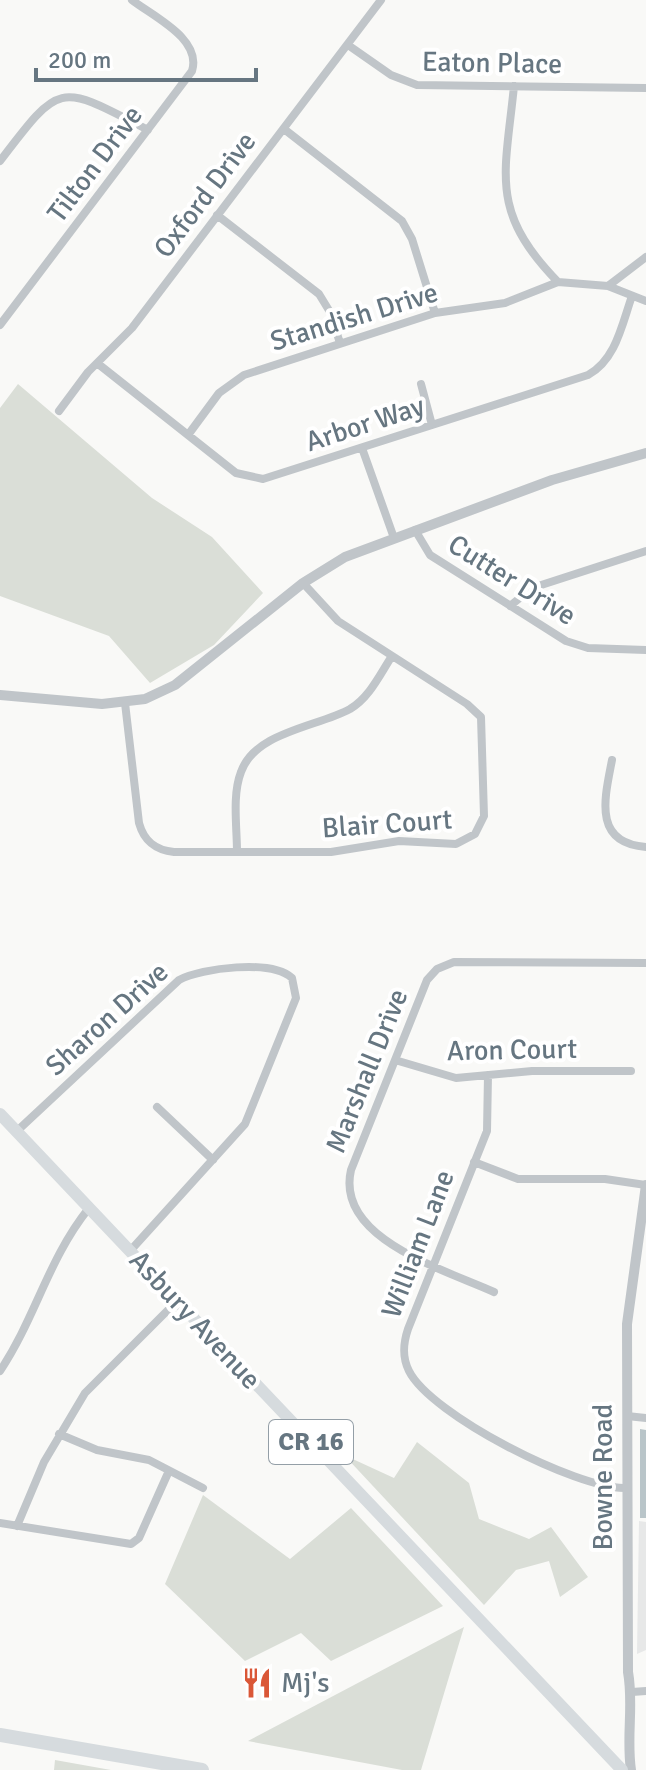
<svg xmlns="http://www.w3.org/2000/svg" width="646" height="1770" font-family="Signika,sans-serif">
	<rect width="100%" height="100%" fill="#f9f9f7"/>
	<!-- built -->
	<path fill="#e7e8e8" d="M 639,1521 L 646,1522 L 646,1650 L 637,1654 Z"/>
	<!-- green -->
	<path fill="#daded7" d="M 18,384 L 152,498 L 212,537 L 263,593 L 214,645 L 150,683 L 109,636 L 0,596 L 0,408 Z
		M 417,1442 L 469,1483 L 479,1519 L 529,1539 L 551,1527 L 588,1577 L 560,1597 L 549,1561 L 516,1570 L 484,1605 L 344,1455 L 394,1478 Z
		M 203,1495 L 290,1559 L 351,1508 L 443,1606 L 331,1661 L 301,1633 L 245,1661 L 165,1584 Z
		M 464,1627 L 421,1770 L 402,1770 L 248,1741 Z
		M 55,1760 L 111,1770 L 54,1770 Z"/>
	<!-- water -->
	<path fill="#b9c5c9" d="M 640,1429 L 646,1430 L 646,1518 L 640,1518 Z"/>
	<g fill="none" stroke-linecap="round" stroke-linejoin="round">
		<!-- minor -->
		<path stroke="#c0c5c9" stroke-width="8" d="M 348,45 L 391,75 L 417,85 L 646,88
			M 514,86 C 505,176 489,211 558,282 L 608,286 L 646,257
			M 284,129 L 402,221 L 412,239 L 435,313
			M 0,161 C 61,81 58,83 148,130
			M 217,215 L 319,294 L 330,312 L 340,343
			M 608,286 L 646,301
			M 0,325 L 192,71 C 202,39 154,17 132,0
			M 97,363 L 236,473 L 263,479 L 588,375 C 616,360 622,324 632,296
			M 421,384 L 432,425
			M 59,411 L 88,372 L 132,328 L 381,0
			M 188,435 L 219,393 L 244,375 L 435,313 L 505,303 L 558,282
			M 362,448 L 394,538
			M 415,530 L 430,555 L 566,641 L 588,648 L 646,650
			M 510,606 L 532,588 L 646,551
			M 125,703 L 139,823 C 144,841 155,850 174,852 L 331,852 L 399,841 L 456,844 L 475,834 L 484,816 L 481,717 L 467,704 L 338,621 L 303,583
			M 612,760 C 605,797 592,843 646,847
			M 237,852 C 237,827 232,795 241,772 C 255,732 317,727 350,709 C 370,697 380,674 392,656
			M 395,1060 L 456,1078 L 532,1071 L 631,1071
			M 488,1075 L 487,1131 L 408,1329 C 403,1344 402,1357 409,1371 C 431,1415 577,1489 625,1488
			M 157,1107 L 213,1160
			M 17,1131 L 179,980 C 202,968 271,959 292,978 L 296,998 L 245,1124 L 130,1251
			M 474,1162 L 518,1179 L 605,1179 L 646,1185
			M 494,1292 C 446,1270 335,1239 351,1170 L 427,980 L 437,969 L 454,962 L 646,963
			M 0,1371 C 36,1317 48,1259 89,1208
			M 627,1416 L 646,1418
			M 59,1434 L 97,1450 L 149,1460 L 203,1488
			M 0,1523 L 131,1544 L 139,1538 L 168,1473
			M 17,1526 L 44,1462 L 85,1393 L 177,1301
			M 632,1692 L 646,1691"/>
		<!-- tertiary -->
		<path stroke="#c0c5c9" stroke-width="10" d="M 0,695 L 102,704 L 145,699 L 175,685 L 303,583 L 345,557 L 552,480 L 646,453
			M 631,1770 C 626,1737 634,1705 628,1672 L 627,1324 L 646,1185"/>
		<!-- primary -->
		<path stroke="#d6dbde" stroke-width="12" d="M 0,1114 L 622,1770"/>
		<!-- trunk -->
		<path stroke="#d6dbde" stroke-width="14" d="M 0,1735 L 202,1770"/>
	</g>
	<!-- icons -->
	<defs>
		<g id="restaurant-bare" transform="scale(2.4)"><path d="M-5-6h1v4h1v-4h1v4h1v-4h1v5L-1.5 .5V6h-2V.5L-5-1ZM5-6V6H3V1.5H1.5Q1.5-4 5-6Z" fill="#da5737" stroke="#fff" stroke-width="2.5" paint-order="stroke"/></g>
	</defs>
	<g fill-rule="evenodd">
		<use href="#restaurant-bare" x="257" y="1683"/>
	</g>
	<g text-anchor="middle" dominant-baseline="central" stroke-width="8" stroke-linejoin="round" paint-order="stroke">
		<!-- shield labels -->
		<rect fill="#fff" stroke="#949fa7" stroke-width="2" x="269" y="1420" width="84" height="44" rx="6"/>
		<g font-size="26" font-weight="bold" fill="#667681">
			<text x="311" y="1442">CR 16</text>
		</g>
		<!-- street labels -->
		<g font-size="28" fill="#667681" stroke="#fff">
			<text transform="translate(492 63) rotate(1)">Eaton Place</text>
			<text transform="translate(95 164) rotate(-53)">Tilton Drive</text>
			<text transform="translate(205 195) rotate(-53)">Oxford Drive</text>
			<text transform="translate(354 317) rotate(-17)">Standish Drive</text>
			<text transform="translate(365 424) rotate(-18)">Arbor Way</text>
			<text transform="translate(512 580) rotate(32)">Cutter Drive</text>
			<text transform="translate(387 824) rotate(-4)">Blair Court</text>
			<text transform="translate(107 1019) rotate(-42)">Sharon Drive</text>
			<text transform="translate(512 1050) rotate(-1)">Aron Court</text>
			<text transform="translate(367 1071) rotate(-68)">Marshall Drive</text>
			<text transform="translate(418 1244) rotate(-69)">William Lane</text>
			<text transform="translate(195 1320) rotate(47)">Asbury Avenue</text>
			<text transform="translate(603 1477) rotate(-90)">Bowne Road</text>
		</g>
		<!-- poi labels -->
		<g font-size="28" fill="#667681" stroke="#fff" text-anchor="start">
			<text x="281" y="1683">Mj's</text>
		</g>
	</g>
	<!-- scale -->
	<path d="M36 68v12h220v-12" fill="none" stroke="#667681" stroke-width="4"/>
	<text x="48" y="68" font-size="24" fill="#667681" stroke="#ffffff" stroke-width="6" paint-order="stroke">200 m</text>
</svg>
